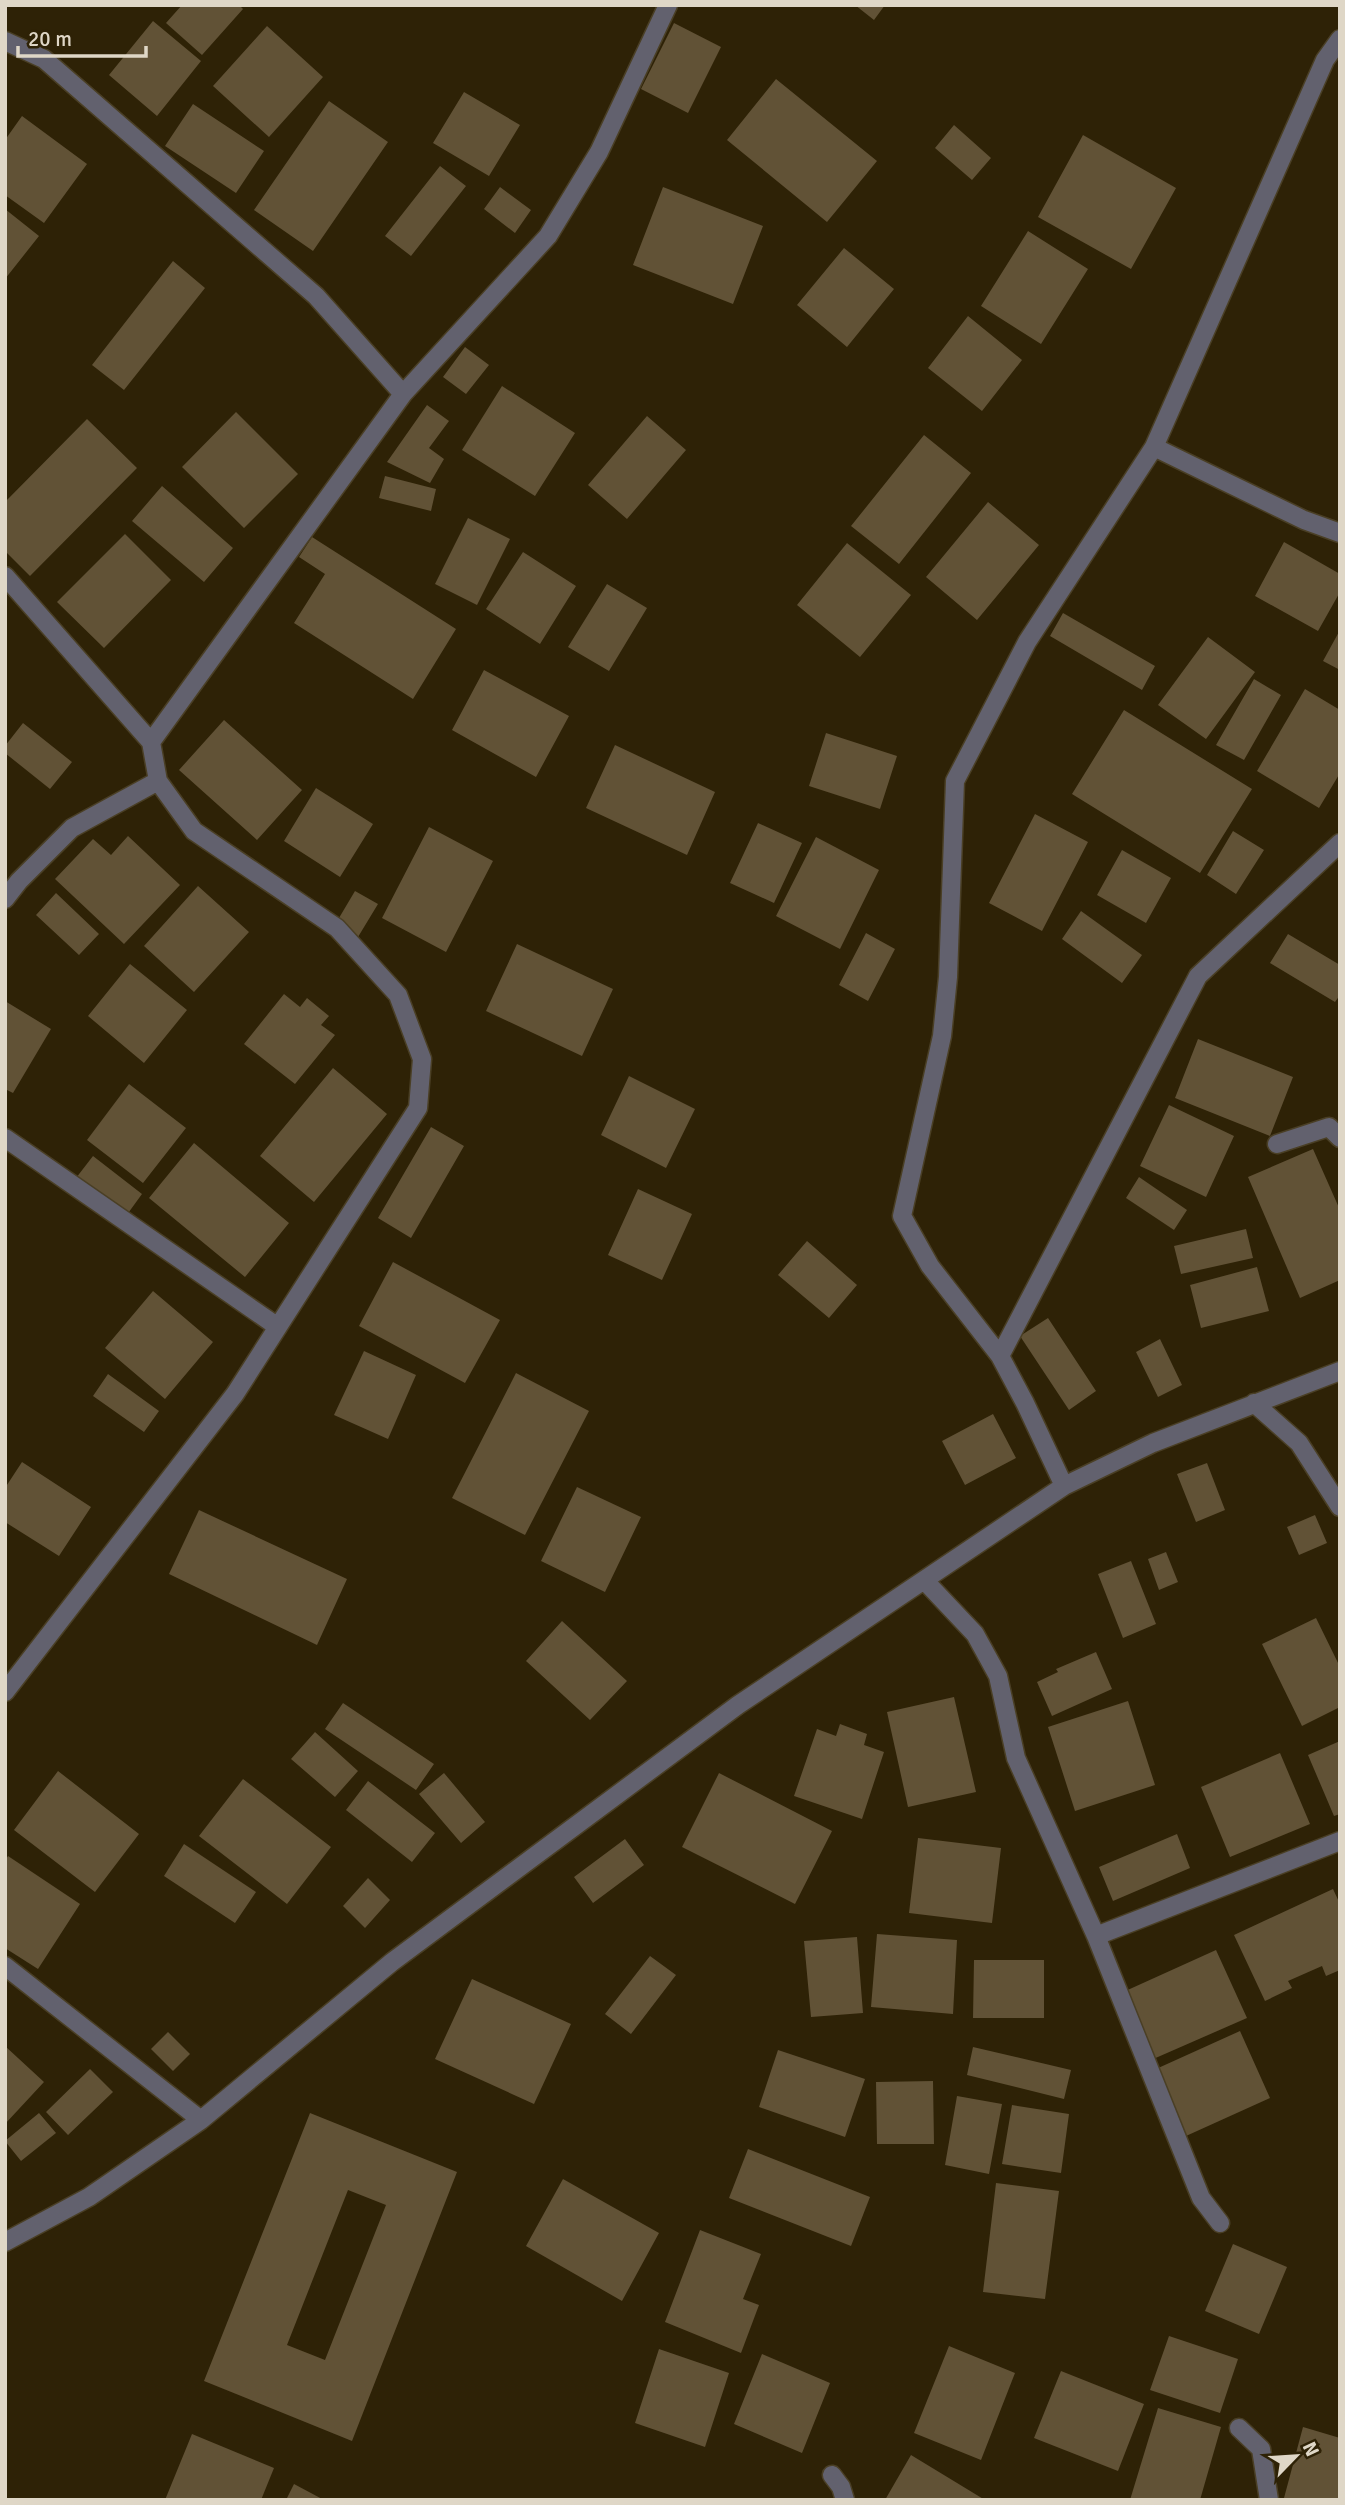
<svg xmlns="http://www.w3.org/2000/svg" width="1345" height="2505" font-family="Signika,sans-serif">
	<rect width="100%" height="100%" fill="#2e2206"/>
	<!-- building -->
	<path fill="#615236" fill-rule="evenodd" d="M 182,5 L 239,5 L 243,9 L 202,55 L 166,23 Z
		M 855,5 L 885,5 L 874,20 Z
		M 153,21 L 201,61 L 157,116 L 109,75 Z
		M 674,23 L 721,47 L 688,113 L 641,89 Z
		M 267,26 L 323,77 L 269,137 L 213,86 Z
		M 776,79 L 877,161 L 827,222 L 727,140 Z
		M 464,92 L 520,125 L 489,176 L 433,143 Z
		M 329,101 L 388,142 L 313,251 L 254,210 Z
		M 193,104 L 264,151 L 236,193 L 165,146 Z
		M 22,116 L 87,164 L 44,223 L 5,195 L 5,140 Z
		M 954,125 L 991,158 L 972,180 L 935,148 Z
		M 1083,135 L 1176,188 L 1131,269 L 1038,217 Z
		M 440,166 L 466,186 L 411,256 L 385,236 Z
		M 500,187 L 531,210 L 515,233 L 484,209 Z
		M 663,187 L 763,226 L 733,304 L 633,265 Z
		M 5,209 L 39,236 L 5,279 Z
		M 1028,231 L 1088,269 L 1041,344 L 981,306 Z
		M 844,248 L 894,289 L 847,347 L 797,305 Z
		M 173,261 L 205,288 L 124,390 L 92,365 Z
		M 968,316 L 1022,360 L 982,411 L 928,368 Z
		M 465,347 L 489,365 L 466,394 L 443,377 Z
		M 502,386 L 575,433 L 535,496 L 462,450 Z
		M 427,405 L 449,421 L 429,448 L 444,459 L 430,483 L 387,462 Z
		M 236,412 L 298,474 L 244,528 L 182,467 Z
		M 647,416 L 686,450 L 627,519 L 588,485 Z
		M 87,419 L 137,468 L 30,576 L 5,551 L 5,502 Z
		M 924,435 L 971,473 L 899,564 L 851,526 Z
		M 385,476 L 436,489 L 431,511 L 379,498 Z
		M 162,486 L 233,548 L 204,582 L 132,521 Z
		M 988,502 L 1039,545 L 977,620 L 926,577 Z
		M 468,518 L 510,539 L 477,605 L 435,584 Z
		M 125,534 L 171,580 L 104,648 L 57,602 Z
		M 312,537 L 456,629 L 413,699 L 294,623 L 325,574 L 299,557 Z
		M 1284,542 L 1340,574 L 1340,592 L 1318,631 L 1255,596 Z
		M 847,543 L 911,595 L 860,657 L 797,605 Z
		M 523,552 L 576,586 L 540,644 L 486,609 Z
		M 607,584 L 647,608 L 609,671 L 568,647 Z
		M 1063,613 L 1155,666 L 1142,690 L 1050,636 Z
		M 1340,630 L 1340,670 L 1323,661 Z
		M 1208,637 L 1255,672 L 1206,739 L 1158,705 Z
		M 484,670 L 569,716 L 536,777 L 452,730 Z
		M 1254,679 L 1281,695 L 1244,760 L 1216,745 Z
		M 1305,689 L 1340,710 L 1340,773 L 1319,808 L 1257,771 Z
		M 1124,710 L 1252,789 L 1200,873 L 1072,794 Z
		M 224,720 L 302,790 L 257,840 L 179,770 Z
		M 23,723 L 72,762 L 50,789 L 5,753 L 5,746 Z
		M 826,733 L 897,756 L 880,809 L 809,786 Z
		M 615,745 L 715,792 L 687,855 L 586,808 Z
		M 316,788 L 373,824 L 340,877 L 284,841 Z
		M 1035,814 L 1088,842 L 1042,931 L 989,903 Z
		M 758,823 L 802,843 L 774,903 L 730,883 Z
		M 429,827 L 493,861 L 446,952 L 382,918 Z
		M 1233,831 L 1264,850 L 1236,894 L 1207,875 Z
		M 128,836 L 180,885 L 124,944 L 55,879 L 93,839 L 111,855 Z
		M 816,837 L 879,870 L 840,949 L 776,916 Z
		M 1122,850 L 1171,878 L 1146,923 L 1097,895 Z
		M 198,886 L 249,932 L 194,992 L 144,946 Z
		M 355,891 L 378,904 L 358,937 L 336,923 Z
		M 56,893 L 99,934 L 79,955 L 36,915 Z
		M 1081,911 L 1142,955 L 1122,983 L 1062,939 Z
		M 866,933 L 895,949 L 868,1001 L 839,985 Z
		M 1288,934 L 1340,965 L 1340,995 L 1335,1002 L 1270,963 Z
		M 517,944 L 613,989 L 582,1056 L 486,1011 Z
		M 130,964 L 187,1010 L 144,1063 L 88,1016 Z
		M 284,994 L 300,1007 L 307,998 L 329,1016 L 321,1025 L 335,1035 L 295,1084 L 244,1044 Z
		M 5,1001 L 51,1029 L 13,1093 L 5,1089 Z
		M 1198,1039 L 1293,1077 L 1270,1136 L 1175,1098 Z
		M 333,1068 L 387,1114 L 314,1202 L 260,1156 Z
		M 629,1076 L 695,1109 L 666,1168 L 601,1135 Z
		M 129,1084 L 186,1128 L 143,1183 L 87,1140 Z
		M 1169,1105 L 1234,1136 L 1206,1197 L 1140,1166 Z
		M 431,1127 L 464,1146 L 411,1238 L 378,1218 Z
		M 194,1143 L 289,1223 L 245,1277 L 149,1198 Z
		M 1313,1149 L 1340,1210 L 1340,1280 L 1300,1298 L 1248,1177 Z
		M 93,1156 L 142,1194 L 126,1216 L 76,1178 Z
		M 1139,1177 L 1187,1210 L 1174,1230 L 1126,1198 Z
		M 638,1189 L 692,1214 L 662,1280 L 608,1255 Z
		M 1246,1229 L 1253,1258 L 1181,1274 L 1174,1246 Z
		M 807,1241 L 857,1285 L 829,1318 L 778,1275 Z
		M 393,1262 L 500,1320 L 465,1383 L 359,1326 Z
		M 1257,1267 L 1269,1311 L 1201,1328 L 1190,1285 Z
		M 153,1291 L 213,1342 L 165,1399 L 105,1348 Z
		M 1048,1318 L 1096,1391 L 1069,1410 L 1020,1336 Z
		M 1160,1339 L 1182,1385 L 1158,1397 L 1136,1352 Z
		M 364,1351 L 416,1375 L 388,1439 L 334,1415 Z
		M 516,1373 L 589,1411 L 525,1535 L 452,1498 Z
		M 108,1374 L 159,1411 L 144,1432 L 93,1396 Z
		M 993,1414 L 1016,1458 L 965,1485 L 942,1441 Z
		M 22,1462 L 91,1507 L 59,1556 L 5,1522 L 5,1488 Z
		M 1207,1463 L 1225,1510 L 1196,1522 L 1177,1474 Z
		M 577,1487 L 641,1517 L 605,1592 L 541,1561 Z
		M 199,1510 L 347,1579 L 317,1645 L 169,1574 Z
		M 1315,1515 L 1327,1543 L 1299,1555 L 1287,1527 Z
		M 1166,1552 L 1178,1582 L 1159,1590 L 1148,1559 Z
		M 1131,1561 L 1156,1624 L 1123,1638 L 1098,1574 Z
		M 1316,1618 L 1340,1667 L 1340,1707 L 1302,1726 L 1262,1644 Z
		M 562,1621 L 627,1681 L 590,1720 L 526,1661 Z
		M 1096,1652 L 1112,1689 L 1052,1716 L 1037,1682 L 1058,1672 L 1056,1669 Z
		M 954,1697 L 976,1792 L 908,1807 L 887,1712 Z
		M 1128,1701 L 1155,1785 L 1075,1811 L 1048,1727 Z
		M 343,1703 L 434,1764 L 416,1790 L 325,1729 Z
		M 840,1724 L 867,1734 L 864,1745 L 884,1752 L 862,1819 L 794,1796 L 817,1729 L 836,1736 Z
		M 315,1732 L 358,1771 L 335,1797 L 291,1759 Z
		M 1340,1741 L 1340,1814 L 1334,1816 L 1308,1755 Z
		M 1280,1753 L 1310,1824 L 1230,1857 L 1201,1787 Z
		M 58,1771 L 139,1834 L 95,1892 L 14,1830 Z
		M 444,1773 L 485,1822 L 461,1843 L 419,1794 Z
		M 719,1773 L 832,1831 L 795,1904 L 682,1847 Z
		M 243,1779 L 331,1847 L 287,1904 L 199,1836 Z
		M 368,1781 L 435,1833 L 412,1862 L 346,1810 Z
		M 1177,1834 L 1190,1868 L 1113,1901 L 1099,1867 Z
		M 918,1838 L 1001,1848 L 992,1923 L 909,1913 Z
		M 625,1839 L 644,1865 L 593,1903 L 574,1877 Z
		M 184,1844 L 256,1892 L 235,1923 L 164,1876 Z
		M 8,1856 L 80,1904 L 38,1969 L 5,1948 L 5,1861 Z
		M 368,1878 L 390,1900 L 365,1928 L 343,1906 Z
		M 1333,1889 L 1340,1904 L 1340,1970 L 1326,1976 L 1322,1966 L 1288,1981 L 1292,1988 L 1265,2001 L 1234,1935 Z
		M 877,1934 L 957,1940 L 953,2014 L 871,2007 Z
		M 857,1937 L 863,2013 L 811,2017 L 804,1941 Z
		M 1216,1950 L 1247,2018 L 1151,2060 L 1121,1993 Z
		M 650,1956 L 676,1975 L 631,2034 L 605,2014 Z
		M 974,1960 L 1044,1960 L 1044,2018 L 973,2018 Z
		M 472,1979 L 571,2024 L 534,2104 L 435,2059 Z
		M 1240,2031 L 1270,2098 L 1186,2136 L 1156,2069 Z
		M 168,2032 L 190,2054 L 173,2071 L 151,2049 Z
		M 5,2046 L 44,2082 L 5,2124 Z
		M 973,2047 L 1071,2070 L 1064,2099 L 967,2075 Z
		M 778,2050 L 865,2079 L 845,2137 L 759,2107 Z
		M 90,2069 L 113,2092 L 68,2135 L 46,2112 Z
		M 933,2081 L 934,2144 L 877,2144 L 876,2082 Z
		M 957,2096 L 1002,2104 L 989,2174 L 945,2165 Z
		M 1012,2105 L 1069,2114 L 1061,2173 L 1002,2164 Z
		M 39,2113 L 56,2133 L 21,2161 L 5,2141 Z
		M 310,2113 L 457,2172 L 352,2441 L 204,2381 ZM 348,2190 L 386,2205 L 325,2360 L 287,2345 Z
		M 748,2149 L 870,2197 L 851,2246 L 729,2198 Z
		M 563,2179 L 659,2233 L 622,2301 L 526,2246 Z
		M 996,2183 L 1059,2191 L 1045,2299 L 983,2292 Z
		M 700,2230 L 761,2254 L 743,2299 L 759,2305 L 741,2353 L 665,2322 Z
		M 1233,2244 L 1287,2267 L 1259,2334 L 1205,2311 Z
		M 1169,2336 L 1238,2359 L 1220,2413 L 1150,2390 Z
		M 949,2346 L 1015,2373 L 981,2460 L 914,2433 Z
		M 659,2349 L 729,2373 L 705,2447 L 635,2423 Z
		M 762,2354 L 830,2383 L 802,2453 L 734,2424 Z
		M 1061,2371 L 1144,2404 L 1118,2471 L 1034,2438 Z
		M 1158,2408 L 1221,2427 L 1200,2500 L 1130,2500 Z
		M 1303,2427 L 1340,2438 L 1340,2500 L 1284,2498 Z
		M 192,2434 L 274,2468 L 261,2500 L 165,2500 Z
		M 911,2455 L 985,2500 L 885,2500 Z
		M 294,2484 L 324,2500 L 286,2500 Z"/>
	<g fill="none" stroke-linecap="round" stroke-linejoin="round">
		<!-- minor casing -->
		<g stroke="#4a3f25" stroke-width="21">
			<path id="minor" d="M 5,41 L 44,59 L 316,296 L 403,394
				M 1154,447 L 1304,520 L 1340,533
				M 5,576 L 151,742 L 158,781 L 194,831 L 337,928 L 398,995 L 422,1059 L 418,1108 L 235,1394 L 5,1692
				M 151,742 L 403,394 L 548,236 L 599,152 L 668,5
				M 5,899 L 19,881 L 72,828 L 158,781
				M 5,1138 L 278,1327
				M 1277,1144 L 1329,1127 L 1340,1138
				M 1000,1356 L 1198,976 L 1340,843
				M 1254,1403 L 1299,1443 L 1340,1507
				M 1064,1486 L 1025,1403 L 1000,1356 L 930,1266 L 902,1216 L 942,1036 L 948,977 L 955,781 L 1027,642 L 1154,447 L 1325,60 L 1340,39
				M 925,1581 L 975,1634 L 998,1676 L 1016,1758 L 1096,1936 L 1201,2198 L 1220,2223
				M 1096,1936 L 1340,1841
				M 5,1966 L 201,2120
				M 5,2242 L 89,2197 L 201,2120 L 392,1962 L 738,1705 L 1064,1486 L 1153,1443 L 1340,1371
				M 1239,2428 L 1261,2449 L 1269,2500
				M 832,2475 L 841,2487 L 845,2500"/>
		</g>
		<!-- minor -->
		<use href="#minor" stroke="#62616e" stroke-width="18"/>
	</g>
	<!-- border -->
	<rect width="1345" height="2505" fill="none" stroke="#dfd7c7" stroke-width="14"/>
	<!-- north arrow -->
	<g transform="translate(1296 2456) rotate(65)" stroke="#2e2206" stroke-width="5" paint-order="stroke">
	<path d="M0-5L12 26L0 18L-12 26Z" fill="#dfd7c7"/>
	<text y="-10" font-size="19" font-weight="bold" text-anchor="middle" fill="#dfd7c7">N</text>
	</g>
	<!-- scale -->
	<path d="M18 46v10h128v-10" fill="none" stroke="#dfd7c7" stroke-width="3.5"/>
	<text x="28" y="46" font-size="21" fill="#dfd7c7" stroke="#2e2206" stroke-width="5" paint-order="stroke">20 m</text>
</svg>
